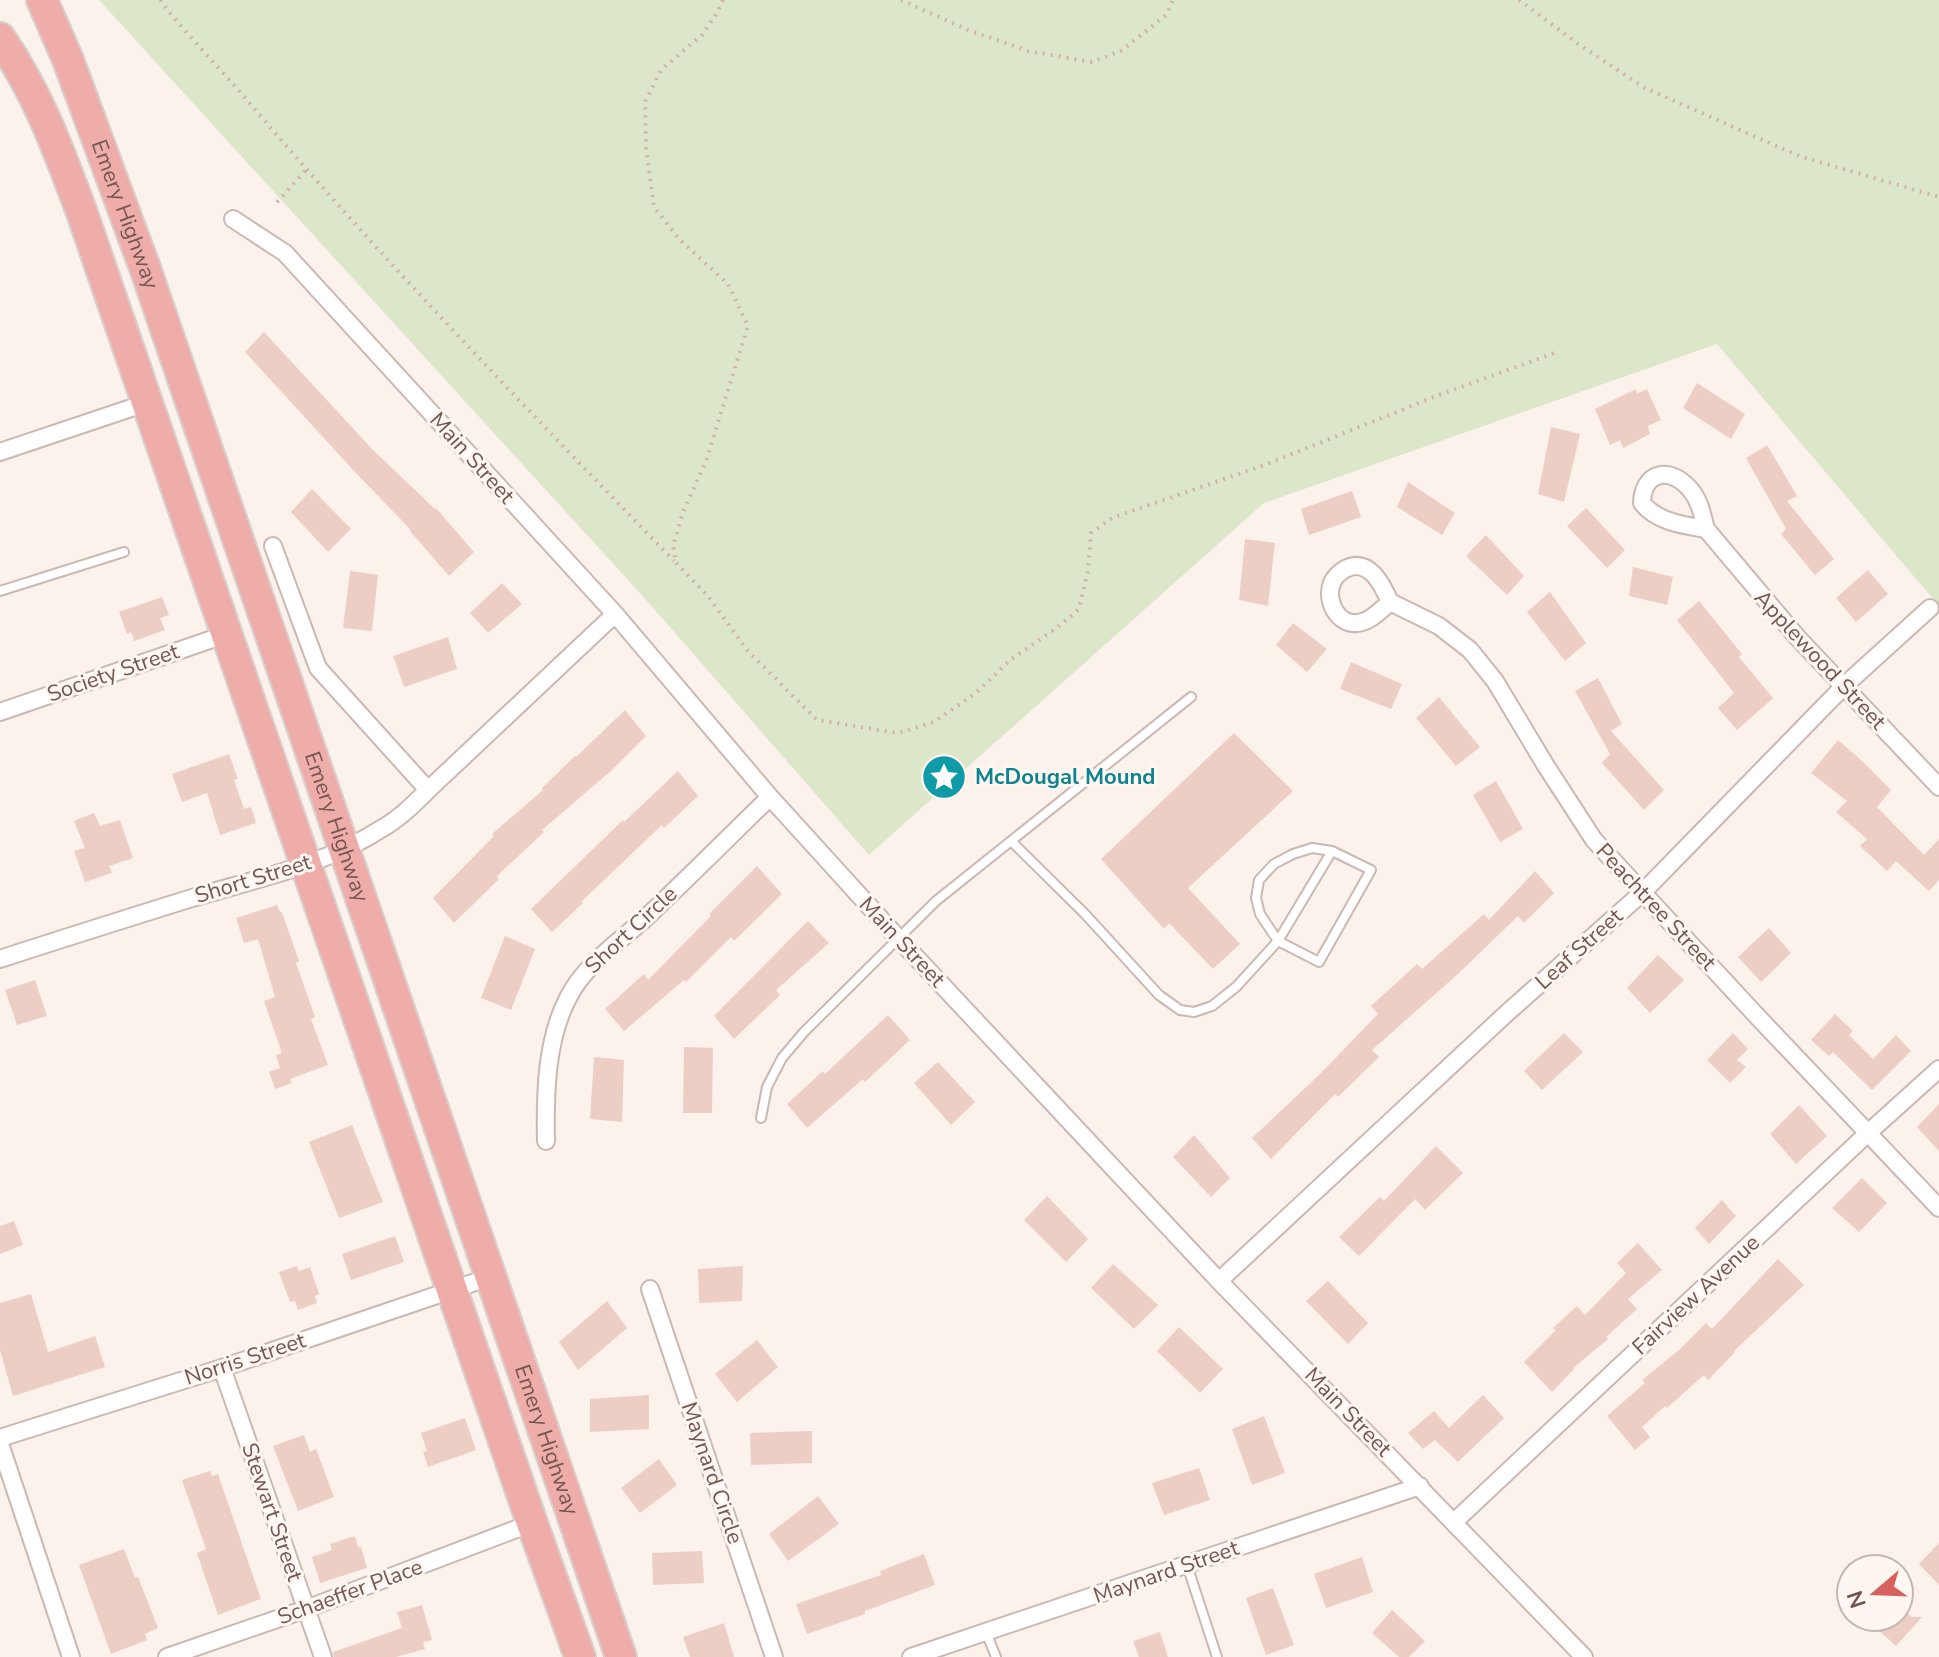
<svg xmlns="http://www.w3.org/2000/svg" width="1939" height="1657" font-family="'Nunito Sans',sans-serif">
	<rect width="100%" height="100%" fill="#fbf2eb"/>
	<!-- green -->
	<path fill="#dce7ca" d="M 99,0 L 1939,0 L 1939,606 L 1717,344 L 1264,503 L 869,855 L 648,602 Z"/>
	<!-- building -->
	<path fill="#edcec5" d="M 264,332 L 372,449 L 435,509 L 436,508 L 474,552 L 449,576 L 410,531 L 411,530 L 354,471 L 245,352 Z
		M 1697,383 L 1745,414 L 1731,439 L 1683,408 Z
		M 1636,389 L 1637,394 L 1647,389 L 1661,420 L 1648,426 L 1650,434 L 1623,448 L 1620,440 L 1610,445 L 1595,409 Z
		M 1551,427 L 1580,434 L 1564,502 L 1538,494 Z
		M 1767,445 L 1797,496 L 1787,501 L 1834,559 L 1815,575 L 1781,534 L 1786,529 L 1746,458 Z
		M 1408,482 L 1455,513 L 1442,535 L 1397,507 Z
		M 312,489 L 351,529 L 328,552 L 291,512 Z
		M 1352,491 L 1361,517 L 1309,535 L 1301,509 Z
		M 1586,508 L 1625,550 L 1607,568 L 1567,526 Z
		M 1486,535 L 1524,576 L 1507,595 L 1466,556 Z
		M 1245,539 L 1275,543 L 1268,606 L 1239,600 Z
		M 1633,567 L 1673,577 L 1667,605 L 1629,596 Z
		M 1868,570 L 1888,594 L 1856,622 L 1836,598 Z
		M 350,571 L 378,575 L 372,631 L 343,628 Z
		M 502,583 L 522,604 L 488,633 L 470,613 Z
		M 1550,592 L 1586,643 L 1565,661 L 1527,612 Z
		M 162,597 L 169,615 L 160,618 L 165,630 L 134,641 L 131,632 L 127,634 L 119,612 Z
		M 1699,601 L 1742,654 L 1739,657 L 1773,698 L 1737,730 L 1718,708 L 1734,693 L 1677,620 Z
		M 1293,623 L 1327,649 L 1307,672 L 1276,645 Z
		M 448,637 L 457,669 L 404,687 L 393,656 Z
		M 1351,662 L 1402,684 L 1391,709 L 1340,689 Z
		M 1598,678 L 1622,724 L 1611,731 L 1664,790 L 1644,810 L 1602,763 L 1610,754 L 1575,691 Z
		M 1439,697 L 1480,747 L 1456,766 L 1416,718 Z
		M 625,710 L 646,736 L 612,770 L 542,830 L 544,832 L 497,876 L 499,879 L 454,923 L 433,898 L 494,836 L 492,834 L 543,790 L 542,788 L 575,756 L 576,757 Z
		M 1234,733 L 1293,791 L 1188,888 L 1240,944 L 1213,969 L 1169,923 L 1164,929 L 1101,859 Z
		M 1838,740 L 1861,760 L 1891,790 L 1877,807 L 1924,855 L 1939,839 L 1939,880 L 1929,891 L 1896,861 L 1887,871 L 1860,846 L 1867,839 L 1836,812 L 1847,801 L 1811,773 Z
		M 229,754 L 238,779 L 234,780 L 244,809 L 251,807 L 256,823 L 220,835 L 207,793 L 182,802 L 172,774 Z
		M 678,771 L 698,796 L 664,828 L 662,825 L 582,901 L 583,903 L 552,932 L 531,909 L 623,820 L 624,822 Z
		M 1496,781 L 1523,829 L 1500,842 L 1473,795 Z
		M 94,813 L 100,826 L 120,820 L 133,858 L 109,866 L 112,873 L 85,882 L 74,851 L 85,848 L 74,821 Z
		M 757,866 L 782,894 L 734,941 L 731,937 L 686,982 L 684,980 L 624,1031 L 605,1009 L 644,974 L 648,980 L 711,916 L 709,914 Z
		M 1535,871 L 1554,893 L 1524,923 L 1518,916 L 1459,973 L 1372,1050 L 1379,1057 L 1338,1097 L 1335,1094 L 1271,1159 L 1252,1138 L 1319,1075 L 1378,1014 L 1371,1006 L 1417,964 L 1422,969 L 1484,914 L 1489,920 Z
		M 277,905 L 280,912 L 282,912 L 299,961 L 296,963 L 315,1017 L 311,1019 L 328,1065 L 290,1079 L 292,1083 L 275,1089 L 269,1072 L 280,1068 L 276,1055 L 282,1053 L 264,1001 L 275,997 L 258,939 L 244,943 L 236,918 Z
		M 808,921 L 829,943 L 776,990 L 780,995 L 734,1039 L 714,1016 Z
		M 1769,928 L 1791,953 L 1761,982 L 1738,957 Z
		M 505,936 L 535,949 L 511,1010 L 481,998 Z
		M 1658,955 L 1684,980 L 1650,1013 L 1627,988 Z
		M 35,980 L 47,1016 L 17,1025 L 5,990 Z
		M 1835,1014 L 1853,1031 L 1849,1035 L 1873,1059 L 1896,1035 L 1911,1051 L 1872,1090 L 1833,1052 L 1829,1056 L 1811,1040 Z
		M 888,1015 L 910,1040 L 865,1082 L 863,1079 L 807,1128 L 787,1104 L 823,1071 L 825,1074 Z
		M 1564,1033 L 1583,1052 L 1542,1090 L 1524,1071 Z
		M 1733,1033 L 1748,1049 L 1737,1060 L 1746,1067 L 1730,1083 L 1707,1060 Z
		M 684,1047 L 713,1048 L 712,1113 L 683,1113 Z
		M 594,1057 L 624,1060 L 622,1122 L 590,1119 Z
		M 938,1062 L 975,1102 L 951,1125 L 914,1083 Z
		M 1939,1104 L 1939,1151 L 1917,1127 Z
		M 1799,1105 L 1827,1136 L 1796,1164 L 1770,1134 Z
		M 352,1125 L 383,1202 L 339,1218 L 309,1142 Z
		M 1194,1135 L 1230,1178 L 1211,1197 L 1173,1157 Z
		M 1436,1146 L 1463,1173 L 1425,1210 L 1415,1199 L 1359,1256 L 1339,1237 L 1380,1197 L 1384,1201 Z
		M 1862,1178 L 1887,1203 L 1859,1232 L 1832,1208 Z
		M 1047,1196 L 1088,1239 L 1066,1262 L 1024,1220 Z
		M 1722,1200 L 1736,1216 L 1709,1244 L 1695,1228 Z
		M 14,1221 L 23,1245 L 0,1254 L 0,1226 Z
		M 395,1236 L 404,1262 L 351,1280 L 342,1254 Z
		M 1638,1243 L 1662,1270 L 1628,1299 L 1637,1309 L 1606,1337 L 1608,1339 L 1573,1368 L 1574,1369 L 1552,1392 L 1524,1362 L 1556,1330 L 1553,1328 L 1577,1306 L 1585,1315 L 1626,1273 L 1617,1263 Z
		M 1778,1259 L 1804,1285 L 1734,1351 L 1735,1352 L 1708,1380 L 1704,1375 L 1667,1408 L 1665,1406 L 1642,1427 L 1650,1437 L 1635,1450 L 1607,1416 L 1645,1383 L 1642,1380 L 1679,1350 L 1706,1323 L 1712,1329 Z
		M 1113,1264 L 1158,1305 L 1134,1329 L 1091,1288 Z
		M 297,1266 L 299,1271 L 310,1267 L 319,1294 L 315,1296 L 317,1303 L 298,1310 L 295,1301 L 290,1302 L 279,1272 Z
		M 743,1266 L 742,1301 L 699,1303 L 698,1269 Z
		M 1328,1281 L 1368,1323 L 1348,1344 L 1306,1301 Z
		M 31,1294 L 48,1352 L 95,1336 L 105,1367 L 13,1396 L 0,1350 L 0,1303 Z
		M 607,1301 L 627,1328 L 578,1370 L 559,1342 Z
		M 1179,1327 L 1223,1369 L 1200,1393 L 1157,1351 Z
		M 757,1340 L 778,1367 L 737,1402 L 715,1374 Z
		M 649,1395 L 649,1429 L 590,1432 L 590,1399 Z
		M 1483,1395 L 1504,1418 L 1458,1462 L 1435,1440 L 1423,1449 L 1408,1433 L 1434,1411 L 1449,1428 Z
		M 1264,1416 L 1285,1473 L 1252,1485 L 1232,1429 Z
		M 465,1418 L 476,1450 L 428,1467 L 423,1452 L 427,1451 L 421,1433 Z
		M 812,1431 L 812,1463 L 751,1465 L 750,1433 Z
		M 304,1435 L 310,1452 L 316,1449 L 334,1497 L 298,1511 L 273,1446 Z
		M 659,1459 L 677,1485 L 640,1513 L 621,1488 Z
		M 1199,1468 L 1210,1500 L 1164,1515 L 1152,1483 Z
		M 210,1471 L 212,1476 L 218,1474 L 261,1599 L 218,1615 L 197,1553 L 206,1549 L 182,1480 Z
		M 818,1496 L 839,1524 L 788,1561 L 769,1534 Z
		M 355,1536 L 358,1547 L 361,1547 L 367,1568 L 320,1583 L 312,1557 L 332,1550 L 330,1544 Z
		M 1939,1543 L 1939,1585 L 1919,1564 Z
		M 124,1549 L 135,1578 L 138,1577 L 158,1628 L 145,1634 L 147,1640 L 111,1654 L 79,1565 Z
		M 702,1551 L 704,1583 L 653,1585 L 652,1553 Z
		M 924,1554 L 935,1585 L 865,1611 L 865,1614 L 807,1634 L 796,1604 L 881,1575 L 880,1571 Z
		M 1362,1557 L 1373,1592 L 1326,1608 L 1314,1574 Z
		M 1273,1588 L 1294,1645 L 1266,1655 L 1246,1598 Z
		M 1899,1604 L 1912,1617 L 1922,1617 L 1896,1646 L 1864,1617 L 1899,1617 Z
		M 422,1605 L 432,1640 L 423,1642 L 425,1649 L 396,1657 L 334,1657 L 333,1652 L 402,1628 L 397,1612 Z
		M 1392,1610 L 1425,1641 L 1409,1657 L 1399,1657 L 1372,1633 Z
		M 724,1623 L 734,1657 L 690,1657 L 683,1637 Z
		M 1160,1632 L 1168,1657 L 1139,1657 L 1133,1641 Z"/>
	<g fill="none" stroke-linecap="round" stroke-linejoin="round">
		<!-- lane casing -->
		<g stroke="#ccb8b2" stroke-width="12">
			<path id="lane" d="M 0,591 L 124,552
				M 1011,841 L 1085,914 L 1159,995 L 1180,1010 L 1194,1012 L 1212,1006 L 1236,987 L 1278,941 L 1332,851 L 1312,848 L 1293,854 L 1274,864 L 1259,880 L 1256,898 L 1260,914 L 1278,941 L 1319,962 L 1371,870 L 1332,851
				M 761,1118 L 767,1087 L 782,1058 L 804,1032 L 936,901 L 1191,697
				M 1187,1565 L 1217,1657
				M 986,1632 L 996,1657"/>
		</g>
		<!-- street casing -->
		<g stroke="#ccb8b2" stroke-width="20">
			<path id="street" d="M 233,219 L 285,253 L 615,614 L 770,797 L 898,938 L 1219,1281 L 1584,1657
				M 0,452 L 146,403
				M 1706,529 C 1702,514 1700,500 1689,488 C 1669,466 1643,472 1642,503 C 1657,522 1683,525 1706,529 L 1797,637 L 1939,787
				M 273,546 L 318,668 L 428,790
				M 1390,602 C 1382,584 1369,557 1345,569 C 1340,572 1334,578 1332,583 C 1324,603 1341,631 1365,621 C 1374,618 1382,609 1390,602 L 1439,626 L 1470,650 L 1495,681 L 1546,766 L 1594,840 L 1755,1014 L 1939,1208
				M 0,712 L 227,634
				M 0,959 C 64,938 128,918 192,898 C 256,879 325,865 381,829 C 399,819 414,804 428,790 L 615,614
				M 546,1141 C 545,1094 546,1040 568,998 C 586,962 624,939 652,912 C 692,874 731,835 770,797
				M 1219,1281 L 1507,1013 L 1643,892 L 1844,686 L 1930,608
				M 650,1289 L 774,1657
				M 222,1368 L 323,1657
				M 0,1438 L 222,1368 L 490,1277
				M 0,1444 L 71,1657
				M 1454,1522 L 1868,1133 L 1939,1069
				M 167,1657 L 306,1609 L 532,1523
				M 911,1657 L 1420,1486"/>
		</g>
		<!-- highway casing -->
		<g stroke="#d8d0ce" stroke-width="34">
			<g id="highway">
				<path id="s1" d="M 42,0 L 68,60 L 145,268 L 621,1657"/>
				<path d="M 0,38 C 39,95 58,149 82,213 L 532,1523 L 580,1657"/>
			</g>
		</g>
		<!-- path -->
		<path stroke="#d3b0a8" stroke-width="4" stroke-dasharray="2 6" stroke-linecap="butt" d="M 160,0 C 188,37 222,70 252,106 C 386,264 530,412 674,561
			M 723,0 L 717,13 L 702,35 L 661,70 L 645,102 L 646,147 L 654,207 L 680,240 L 728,284 L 748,326 L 706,461 L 683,512 L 673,546 L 676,563 L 707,595 L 748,651 L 817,720 L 898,733 L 934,722 L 977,692 L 1010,660 L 1058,627 L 1079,609 L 1088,571 L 1091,533 L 1112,518 L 1267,464 L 1439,395 L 1554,353
			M 901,0 L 968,30 L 1028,51 L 1092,62 L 1121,51 L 1166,15 L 1173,0
			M 1519,0 L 1581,46 L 1645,88 L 1799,156 L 1939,197
			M 277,202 L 306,170"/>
		<!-- lane -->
		<use href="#lane" stroke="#fff" stroke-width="8"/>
		<!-- street -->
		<use href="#street" stroke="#fff" stroke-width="16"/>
		<!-- highway -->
		<use href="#highway" stroke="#eeada9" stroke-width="30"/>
	</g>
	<!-- icons -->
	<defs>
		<g id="sight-disc" transform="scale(2.3)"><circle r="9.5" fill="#0f9aa8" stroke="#fdf6f1"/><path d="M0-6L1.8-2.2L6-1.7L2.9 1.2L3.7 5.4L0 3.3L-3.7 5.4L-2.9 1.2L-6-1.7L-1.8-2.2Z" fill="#fff"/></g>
	</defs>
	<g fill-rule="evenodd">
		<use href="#sight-disc" x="944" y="777"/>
	</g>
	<g text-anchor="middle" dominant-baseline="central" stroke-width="6" stroke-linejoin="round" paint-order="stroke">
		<!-- street labels -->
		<g font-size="22" fill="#745650" stroke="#fdf6f1">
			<text stroke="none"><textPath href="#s1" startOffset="230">Emery Highway</textPath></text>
			<text transform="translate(472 458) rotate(48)">Main Street</text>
			<text transform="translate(1820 660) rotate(47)">Applewood Street</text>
			<text transform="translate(113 673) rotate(-19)">Society Street</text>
			<text stroke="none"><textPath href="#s1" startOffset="878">Emery Highway</textPath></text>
			<text transform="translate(253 879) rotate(-17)">Short Street</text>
			<text transform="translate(1656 907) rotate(47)">Peachtree Street</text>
			<text transform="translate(631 930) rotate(-43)">Short Circle</text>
			<text transform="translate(902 942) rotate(47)">Main Street</text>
			<text transform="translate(1579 949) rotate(-42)">Leaf Street</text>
			<text transform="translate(1696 1295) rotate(-43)">Fairview Avenue</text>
			<text transform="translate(245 1359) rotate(-18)">Norris Street</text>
			<text transform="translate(1348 1412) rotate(46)">Main Street</text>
			<text stroke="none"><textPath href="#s1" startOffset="1526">Emery Highway</textPath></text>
			<text transform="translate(712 1473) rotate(71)">Maynard Circle</text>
			<text transform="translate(272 1512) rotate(71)">Stewart Street</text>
			<text transform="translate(1166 1572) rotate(-19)">Maynard Street</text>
			<text transform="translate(350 1592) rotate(-20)">Schaeffer Place</text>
		</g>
		<!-- culture labels -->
		<g font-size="22" font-weight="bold" fill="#0d838f" stroke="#fdf6f1" text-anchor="start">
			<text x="975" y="777">McDougal Mound</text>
		</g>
	</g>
	<!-- north arrow -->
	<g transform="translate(1875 1593) rotate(251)"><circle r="38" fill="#fdf6f1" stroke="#c6b6b1" stroke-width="2"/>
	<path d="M0-6L14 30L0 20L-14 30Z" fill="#d7615d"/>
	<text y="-12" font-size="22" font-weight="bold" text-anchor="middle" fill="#745650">N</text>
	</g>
</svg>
